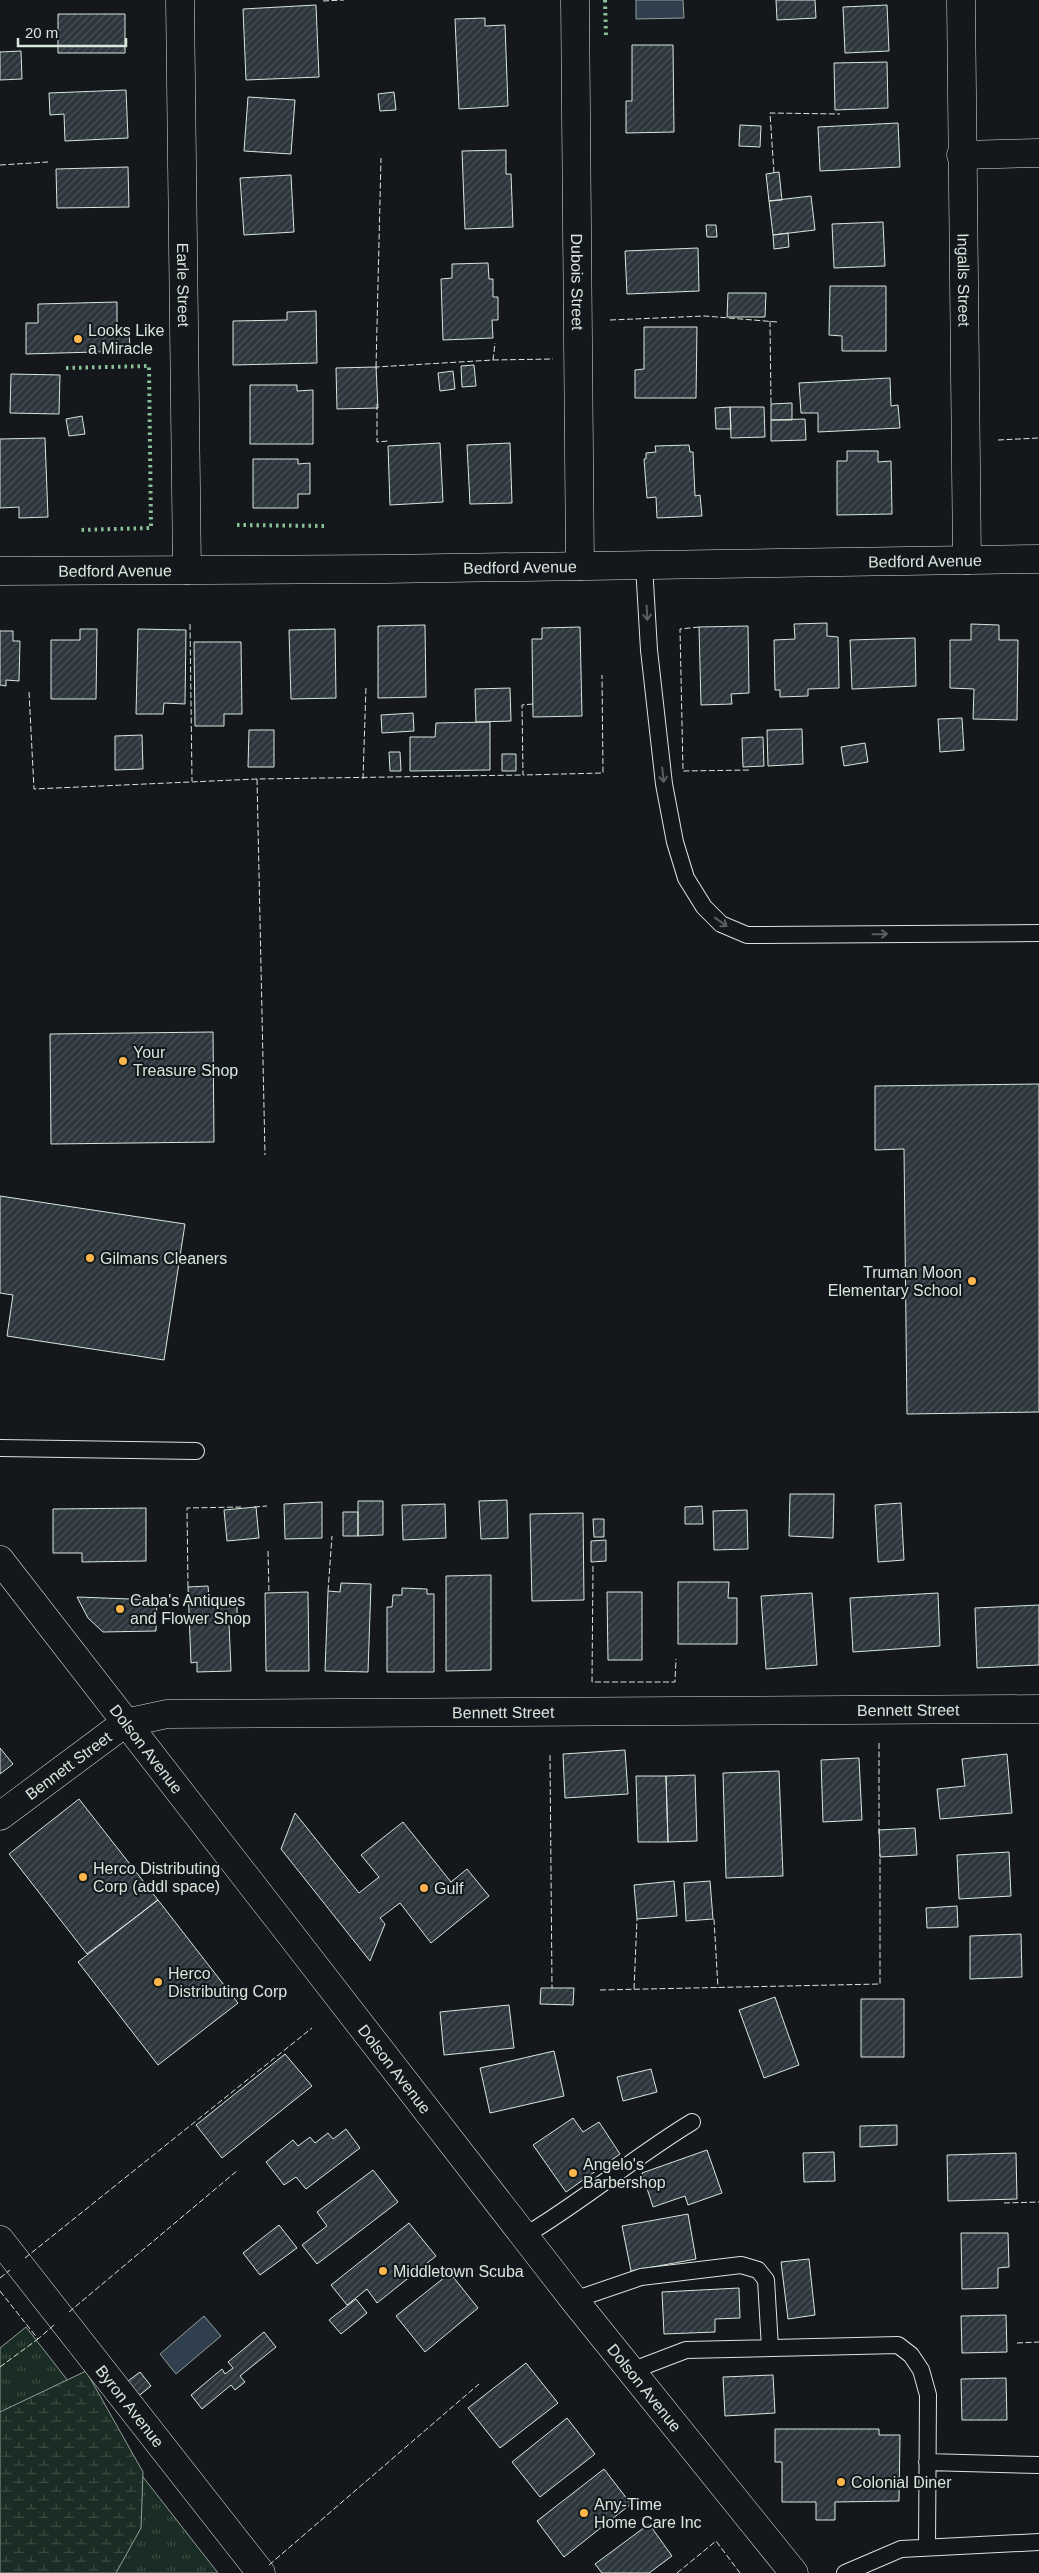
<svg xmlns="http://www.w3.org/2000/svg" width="1039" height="2573" font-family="Helvetica,sans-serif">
	<defs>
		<pattern id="grass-tufts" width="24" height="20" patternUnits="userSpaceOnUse" patternTransform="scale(1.25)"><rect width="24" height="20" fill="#1a2d24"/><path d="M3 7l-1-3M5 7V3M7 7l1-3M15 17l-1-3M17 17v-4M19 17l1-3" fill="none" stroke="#3b4b43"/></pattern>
		<pattern id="wetland-marsh" width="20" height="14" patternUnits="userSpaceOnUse" patternTransform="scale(1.25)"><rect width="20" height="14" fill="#1a2d24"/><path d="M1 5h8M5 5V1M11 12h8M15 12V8" fill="none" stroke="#3b4b43"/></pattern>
		<pattern id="building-hatch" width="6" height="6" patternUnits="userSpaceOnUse" patternTransform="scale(1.25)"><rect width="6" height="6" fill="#2c363c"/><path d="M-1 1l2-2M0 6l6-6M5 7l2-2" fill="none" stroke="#4a5358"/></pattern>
	</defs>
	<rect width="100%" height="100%" fill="#14181c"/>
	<!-- grass -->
	<path fill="url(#grass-tufts)" stroke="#939e99" d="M 26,2327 L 218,2573 L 0,2573 L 0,2348 Z"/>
	<!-- wetland -->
	<path fill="url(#wetland-marsh)" stroke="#939e99" d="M 86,2371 L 143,2472 L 141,2528 L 116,2573 L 0,2573 L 0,2412 Z"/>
	<!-- water -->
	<path fill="#2f3f4d" stroke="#939e99" d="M 636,0 L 683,0 L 684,18 L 636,19 Z
		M 204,2316 L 221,2336 L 176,2374 L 160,2354 Z"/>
	<!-- building -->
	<path fill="url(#building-hatch)" stroke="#d8e6dc" d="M 776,0 L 815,0 L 816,18 L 777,20 Z
		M 316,5 L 319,77 L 246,80 L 243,9 Z
		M 887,5 L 889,51 L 845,53 L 843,7 Z
		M 58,14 L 125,14 L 125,53 L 58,53 Z
		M 485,18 L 485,26 L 505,25 L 508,106 L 459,109 L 455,19 Z
		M 632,45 L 673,45 L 674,132 L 626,133 L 626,101 L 632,101 Z
		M 21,51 L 22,79 L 0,80 L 0,52 Z
		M 887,62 L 888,108 L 835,110 L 834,63 Z
		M 126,90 L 128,138 L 65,141 L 64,114 L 50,115 L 49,93 Z
		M 394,92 L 396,110 L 380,111 L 378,94 Z
		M 248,97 L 295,100 L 291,154 L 244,151 Z
		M 898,123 L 900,167 L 820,171 L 818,127 Z
		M 740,125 L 761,126 L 760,147 L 739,146 Z
		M 506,150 L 506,174 L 511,174 L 513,227 L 465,229 L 462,151 Z
		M 128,167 L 129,207 L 57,208 L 56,169 Z
		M 779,172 L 782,200 L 769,201 L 766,174 Z
		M 291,175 L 294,232 L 244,235 L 240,178 Z
		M 811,196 L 815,230 L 773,235 L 769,201 Z
		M 883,222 L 885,266 L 834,268 L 832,224 Z
		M 706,225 L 716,225 L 717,237 L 707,237 Z
		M 788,233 L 789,247 L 774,249 L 773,235 Z
		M 698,248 L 699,291 L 627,294 L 625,251 Z
		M 488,263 L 489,279 L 493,279 L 493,297 L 498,297 L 498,320 L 492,320 L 493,338 L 443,340 L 441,279 L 452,278 L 452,264 Z
		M 830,286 L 886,286 L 886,351 L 842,351 L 842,336 L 829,335 Z
		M 728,293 L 766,293 L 765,317 L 727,317 Z
		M 117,302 L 117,327 L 129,327 L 130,351 L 26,354 L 26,323 L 38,323 L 38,304 Z
		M 316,311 L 317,363 L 233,365 L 233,321 L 287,320 L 287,312 Z
		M 644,327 L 697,327 L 696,398 L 635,398 L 635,370 L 644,369 Z
		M 474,365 L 476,386 L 462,387 L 461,366 Z
		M 376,367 L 378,408 L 337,409 L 336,368 Z
		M 453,371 L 455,389 L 440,391 L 438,373 Z
		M 11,374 L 60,375 L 59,414 L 10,413 Z
		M 890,378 L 891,406 L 898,405 L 900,428 L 818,432 L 818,413 L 801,413 L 799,383 Z
		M 250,385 L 297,385 L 297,391 L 313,390 L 313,444 L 250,444 Z
		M 792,403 L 792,420 L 771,420 L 771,404 Z
		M 730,407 L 731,429 L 716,429 L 715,408 Z
		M 730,407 L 764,407 L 765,437 L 731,438 Z
		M 82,416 L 85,434 L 69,436 L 66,419 Z
		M 805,419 L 806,440 L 771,441 L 771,420 Z
		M 45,438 L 48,517 L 19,518 L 19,507 L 0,508 L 0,439 Z
		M 440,443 L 443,502 L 390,505 L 388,446 Z
		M 510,443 L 512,503 L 470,504 L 467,445 Z
		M 689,445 L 690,452 L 693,452 L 695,496 L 700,495 L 702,516 L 657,518 L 656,497 L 647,498 L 644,459 L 646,459 L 646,453 L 656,452 L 655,446 Z
		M 847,451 L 878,451 L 878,462 L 891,461 L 892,514 L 837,515 L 837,461 L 847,461 Z
		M 253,459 L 298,459 L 298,464 L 310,463 L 310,494 L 298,494 L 298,508 L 253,508 Z
		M 827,623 L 827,636 L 838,637 L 839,688 L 808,689 L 808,696 L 780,697 L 780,690 L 775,690 L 774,640 L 795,639 L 794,624 Z
		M 971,624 L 999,625 L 999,640 L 1018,640 L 1017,720 L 973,719 L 974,689 L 950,688 L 950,640 L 971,640 Z
		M 425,625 L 426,697 L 378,698 L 378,626 Z
		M 748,626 L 749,693 L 731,694 L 732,704 L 701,705 L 699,627 Z
		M 580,627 L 582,716 L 533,717 L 532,639 L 542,639 L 542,628 Z
		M 80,629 L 97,629 L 96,699 L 51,699 L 51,640 L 80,640 Z
		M 138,629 L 186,630 L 185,704 L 164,703 L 163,714 L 136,714 Z
		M 335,629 L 336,698 L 291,699 L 289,630 Z
		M 0,631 L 13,631 L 13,641 L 20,641 L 19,681 L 6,680 L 6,686 L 0,685 Z
		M 915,638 L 916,686 L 852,689 L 850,640 Z
		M 194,642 L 241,642 L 242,714 L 224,714 L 224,726 L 195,726 Z
		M 510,688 L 511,721 L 476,722 L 475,689 Z
		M 413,713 L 414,731 L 382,733 L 381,715 Z
		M 962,718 L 964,750 L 940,752 L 938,719 Z
		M 490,722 L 490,770 L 410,771 L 410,737 L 435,737 L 436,723 Z
		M 802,729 L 803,764 L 768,766 L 767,730 Z
		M 249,730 L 274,730 L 274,767 L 248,767 Z
		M 142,735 L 143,769 L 115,770 L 115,736 Z
		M 763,737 L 764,766 L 743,767 L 742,738 Z
		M 865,743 L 868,762 L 844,766 L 841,747 Z
		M 389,752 L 400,752 L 401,771 L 390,771 Z
		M 502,754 L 516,754 L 516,771 L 502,771 Z
		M 213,1032 L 214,1142 L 51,1144 L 50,1034 Z
		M 1039,1084 L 1039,1412 L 907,1414 L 904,1149 L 875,1150 L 875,1086 Z
		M 0,1196 L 185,1224 L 164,1360 L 7,1336 L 13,1295 L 0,1293 Z
		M 790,1494 L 834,1494 L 833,1538 L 789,1536 Z
		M 507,1500 L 508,1538 L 481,1539 L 479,1501 Z
		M 358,1501 L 383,1501 L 383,1535 L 358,1536 Z
		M 322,1502 L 322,1538 L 285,1539 L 284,1504 Z
		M 901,1503 L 904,1560 L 878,1562 L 875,1505 Z
		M 445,1504 L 446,1538 L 403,1540 L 402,1505 Z
		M 702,1506 L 703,1524 L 685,1524 L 685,1507 Z
		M 256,1507 L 259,1538 L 227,1541 L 224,1510 Z
		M 146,1508 L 146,1561 L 82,1562 L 82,1553 L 53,1553 L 53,1509 Z
		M 747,1510 L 748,1549 L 714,1550 L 713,1511 Z
		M 343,1512 L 358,1512 L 358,1536 L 343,1536 Z
		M 583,1513 L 584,1600 L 532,1601 L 530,1514 Z
		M 593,1519 L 604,1519 L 604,1537 L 594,1537 Z
		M 606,1540 L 606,1561 L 591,1562 L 591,1541 Z
		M 491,1575 L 491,1670 L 446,1671 L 446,1576 Z
		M 678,1582 L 729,1582 L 728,1598 L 737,1598 L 737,1644 L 678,1644 Z
		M 341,1583 L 371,1584 L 368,1672 L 325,1671 L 328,1591 L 340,1592 Z
		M 208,1586 L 209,1598 L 237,1597 L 237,1623 L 229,1623 L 231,1671 L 197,1672 L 197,1662 L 191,1663 L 188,1587 Z
		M 402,1588 L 427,1589 L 427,1594 L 434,1594 L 434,1672 L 387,1672 L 387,1607 L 392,1607 L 393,1595 L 402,1595 Z
		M 308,1592 L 309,1671 L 266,1671 L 265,1593 Z
		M 607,1592 L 642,1592 L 642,1660 L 608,1660 Z
		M 812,1593 L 817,1665 L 766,1669 L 761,1596 Z
		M 938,1593 L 940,1646 L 853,1652 L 850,1598 Z
		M 77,1597 L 157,1600 L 156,1631 L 103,1632 L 88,1618 Z
		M 1039,1605 L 1039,1665 L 977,1668 L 975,1608 Z
		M 0,1748 L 13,1764 L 0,1774 Z
		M 625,1750 L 628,1794 L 565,1798 L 563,1754 Z
		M 1007,1754 L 1012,1813 L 940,1819 L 937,1789 L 965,1786 L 962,1759 Z
		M 859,1758 L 862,1820 L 823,1822 L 821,1760 Z
		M 779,1771 L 783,1876 L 726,1878 L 723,1773 Z
		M 695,1775 L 697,1841 L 668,1842 L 666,1776 Z
		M 636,1776 L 666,1776 L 668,1842 L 638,1842 Z
		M 79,1799 L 158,1900 L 87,1954 L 9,1854 Z
		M 295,1813 L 359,1893 L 379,1877 L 361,1855 L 403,1822 L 451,1882 L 467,1869 L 489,1896 L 431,1943 L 400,1903 L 380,1918 L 385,1924 L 370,1961 L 281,1849 Z
		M 915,1828 L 917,1855 L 880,1857 L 879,1830 Z
		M 1009,1852 L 1011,1896 L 959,1899 L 957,1855 Z
		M 674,1881 L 677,1916 L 637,1919 L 634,1885 Z
		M 710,1881 L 713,1919 L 686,1921 L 684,1883 Z
		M 158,1900 L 238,2003 L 158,2065 L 78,1962 Z
		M 957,1906 L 958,1927 L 927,1928 L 926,1908 Z
		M 1021,1934 L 1022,1977 L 970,1979 L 970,1936 Z
		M 541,1988 L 574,1988 L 573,2005 L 540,2004 Z
		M 775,1997 L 799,2065 L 764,2078 L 739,2010 Z
		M 861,1999 L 904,1999 L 904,2057 L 861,2057 Z
		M 509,2005 L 514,2048 L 444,2055 L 440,2012 Z
		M 554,2051 L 564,2096 L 490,2113 L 480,2068 Z
		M 285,2054 L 312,2086 L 222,2158 L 196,2125 Z
		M 651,2069 L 657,2092 L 623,2101 L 617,2077 Z
		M 573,2118 L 583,2132 L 599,2122 L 620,2154 L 566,2192 L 533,2145 Z
		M 897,2125 L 897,2145 L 860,2147 L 860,2126 Z
		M 346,2129 L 360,2148 L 306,2189 L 296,2177 L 284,2185 L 266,2162 L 293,2140 L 298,2146 L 310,2137 L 315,2143 L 328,2133 L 333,2139 Z
		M 707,2150 L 722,2193 L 688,2205 L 685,2196 L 653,2207 L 642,2173 Z
		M 834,2152 L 835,2181 L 804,2182 L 803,2153 Z
		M 1016,2153 L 1017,2199 L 948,2201 L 947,2155 Z
		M 373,2170 L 398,2202 L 317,2264 L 302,2245 L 327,2226 L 317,2212 Z
		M 688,2214 L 696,2259 L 631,2271 L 622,2226 Z
		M 409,2223 L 436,2256 L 377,2303 L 367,2289 L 347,2305 L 331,2285 Z
		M 279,2225 L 297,2248 L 260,2275 L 243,2253 Z
		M 961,2233 L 1008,2233 L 1009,2267 L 998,2268 L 998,2288 L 962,2289 Z
		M 809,2259 L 815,2315 L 788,2319 L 781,2262 Z
		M 450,2273 L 478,2308 L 425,2352 L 396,2316 Z
		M 739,2288 L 740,2318 L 715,2319 L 715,2332 L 664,2334 L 662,2292 Z
		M 356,2299 L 367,2313 L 341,2334 L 329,2320 Z
		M 1006,2315 L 1007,2352 L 962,2353 L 961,2316 Z
		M 264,2332 L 276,2347 L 240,2376 L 245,2382 L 235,2390 L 231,2385 L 202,2409 L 191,2395 L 222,2369 L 225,2374 L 233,2368 L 228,2362 Z
		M 526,2363 L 558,2403 L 500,2448 L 468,2408 Z
		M 140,2372 L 151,2386 L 131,2402 L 120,2387 Z
		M 773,2375 L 775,2413 L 725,2416 L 723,2377 Z
		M 1006,2378 L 1007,2420 L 962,2420 L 961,2379 Z
		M 567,2418 L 595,2454 L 540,2497 L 512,2462 Z
		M 775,2429 L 879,2429 L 879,2435 L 900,2435 L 899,2501 L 835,2502 L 835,2520 L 816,2520 L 816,2502 L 782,2502 L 782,2462 L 775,2462 Z
		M 604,2469 L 631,2504 L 564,2557 L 537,2521 Z
		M 649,2524 L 672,2556 L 649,2573 L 602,2573 L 595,2564 Z"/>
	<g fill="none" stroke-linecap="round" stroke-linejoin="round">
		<!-- lane casing -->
		<g stroke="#d8e6dc" stroke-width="18">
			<path id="lane" d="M 644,565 L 649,650 L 664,784 L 675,842 L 686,878 L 704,907 L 721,924 L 747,935 L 1039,933
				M 0,1448 L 196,1451
				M 524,2236 C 582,2202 634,2157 692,2122
				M 574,2300 L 641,2277 L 741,2265 L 758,2270 L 766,2280 L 770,2348
				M 631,2371 L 686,2350 L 898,2345 L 911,2355 L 921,2370 L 928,2395 L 927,2547
				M 927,2462 L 1039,2465
				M 845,2573 L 901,2549 L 1039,2542"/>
		</g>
		<!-- street casing -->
		<g stroke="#d8e6dc" stroke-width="29">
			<g id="street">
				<path id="s1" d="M 180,0 L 187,570"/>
				<path id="s2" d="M 575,0 L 580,566"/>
				<path id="s3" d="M 961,0 L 967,560"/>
				<path d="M 961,155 L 1039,153"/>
				<path id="s4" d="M 0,571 L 386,569 L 1039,559"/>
				<path id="s5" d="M 0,1816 L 125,1723 L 167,1714 L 1039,1709"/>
				<path id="s6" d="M 0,2240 L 261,2573"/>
			</g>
		</g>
		<!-- primary casing -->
		<g stroke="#d8e6dc" stroke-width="29">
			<g id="primary">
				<path id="s7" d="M 0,1560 L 574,2300 L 794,2573"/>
			</g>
		</g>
		<!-- lane -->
		<use href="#lane" stroke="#14181c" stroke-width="16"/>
		<!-- street -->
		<use href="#street" stroke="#14181c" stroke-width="28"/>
		<!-- primary -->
		<use href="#primary" stroke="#14181c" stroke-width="28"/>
		<!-- hedge -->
		<path stroke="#8ac095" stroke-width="4" stroke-dasharray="2.5 4" stroke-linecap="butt" d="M 605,0 L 606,36
			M 66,368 L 149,366 L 151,528 L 78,530
			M 237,525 L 328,526"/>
		<!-- fence -->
		<path stroke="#d8e6dc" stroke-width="1" stroke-dasharray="6 2.5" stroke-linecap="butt" d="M 323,1 L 344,0
			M 0,165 L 48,162
			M 774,173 L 770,113 L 840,114
			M 610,320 L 705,316 L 777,322
			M 770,321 L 771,404
			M 493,360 L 553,359
			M 376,367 L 381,158
			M 377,369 L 376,367 L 493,360 L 495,343
			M 377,404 L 377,442 L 388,441
			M 998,440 L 1039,438
			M 190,624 L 192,781
			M 699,627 L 680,629 L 683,771 L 751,770
			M 29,692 L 34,789 L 257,779 L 523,775
			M 533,704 L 522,705 L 523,775 L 603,773 L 602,675
			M 257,779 L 265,1155
			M 363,779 L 366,686
			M 254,1507 L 267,1506
			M 268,1551 L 269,1593
			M 593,1566 L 592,1682 L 675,1682 L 676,1659
			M 188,1587 L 187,1508 L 241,1507
			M 328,1591 L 332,1536
			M 550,1755 L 552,1988
			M 879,1834 L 879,1741
			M 714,1919 L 718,1988
			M 634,1989 L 637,1919
			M 600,1990 L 880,1984 L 880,1854
			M 1004,2203 L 1039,2202
			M 25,2258 L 312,2028
			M 0,2278 L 10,2270
			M 0,2291 L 38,2339 L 54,2325
			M 69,2312 L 238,2170
			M 1017,2343 L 1039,2342
			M 0,2367 L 38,2339
			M 269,2565 L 479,2384
			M 677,2573 L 716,2541 L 740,2573"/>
	</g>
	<!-- one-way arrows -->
	<defs><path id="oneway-shaft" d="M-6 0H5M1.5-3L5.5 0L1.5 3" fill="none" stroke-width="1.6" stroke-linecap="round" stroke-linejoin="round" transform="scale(1.25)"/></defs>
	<g stroke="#59605f">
		<use href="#oneway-shaft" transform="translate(647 613) rotate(87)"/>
		<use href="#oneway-shaft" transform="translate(663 775) rotate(84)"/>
		<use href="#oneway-shaft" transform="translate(721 922) rotate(36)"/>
		<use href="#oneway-shaft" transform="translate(880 934) rotate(-1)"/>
	</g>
	<!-- markers -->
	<g fill="#ffb74d" stroke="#14181c" stroke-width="2">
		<circle cx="78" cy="339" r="5"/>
		<circle cx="123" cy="1061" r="5"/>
		<circle cx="90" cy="1258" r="5"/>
		<circle cx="972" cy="1281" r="5"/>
		<circle cx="120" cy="1609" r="5"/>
		<circle cx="83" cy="1877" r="5"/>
		<circle cx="424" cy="1888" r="5"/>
		<circle cx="158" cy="1982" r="5"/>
		<circle cx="573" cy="2173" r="5"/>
		<circle cx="383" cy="2271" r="5"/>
		<circle cx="841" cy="2482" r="5"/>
		<circle cx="584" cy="2513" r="5"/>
	</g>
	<g text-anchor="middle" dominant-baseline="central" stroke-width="4" stroke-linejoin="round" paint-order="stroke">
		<!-- street labels -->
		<g font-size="16" fill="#d8e6dc" stroke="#14181c">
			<text stroke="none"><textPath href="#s3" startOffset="280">Ingalls Street</textPath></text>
			<text stroke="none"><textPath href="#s2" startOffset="282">Dubois Street</textPath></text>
			<text stroke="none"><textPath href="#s1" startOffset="285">Earle Street</textPath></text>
			<text stroke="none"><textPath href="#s4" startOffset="925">Bedford Avenue</textPath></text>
			<text stroke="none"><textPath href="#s4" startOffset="520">Bedford Avenue</textPath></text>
			<text stroke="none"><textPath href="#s4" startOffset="115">Bedford Avenue</textPath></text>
			<text stroke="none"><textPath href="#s5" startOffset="940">Bennett Street</textPath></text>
			<text stroke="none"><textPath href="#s5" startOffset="535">Bennett Street</textPath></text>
			<text stroke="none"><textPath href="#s7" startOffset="239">Dolson Avenue</textPath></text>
			<text stroke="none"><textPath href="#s5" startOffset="85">Bennett Street</textPath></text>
			<text stroke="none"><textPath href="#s7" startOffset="644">Dolson Avenue</textPath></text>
			<text stroke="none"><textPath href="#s7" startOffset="1049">Dolson Avenue</textPath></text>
			<text stroke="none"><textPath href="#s6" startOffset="211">Byron Avenue</textPath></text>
		</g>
		<!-- poi labels -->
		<g font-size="16" fill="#d8e6dc" stroke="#14181c" text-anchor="start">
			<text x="88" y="330">Looks Like<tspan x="88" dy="18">a Miracle</tspan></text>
			<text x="133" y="1052">Your<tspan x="133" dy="18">Treasure Shop</tspan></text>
			<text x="100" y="1258">Gilmans Cleaners</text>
			<text x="962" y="1272" text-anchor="end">Truman Moon<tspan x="962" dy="18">Elementary School</tspan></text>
			<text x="130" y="1600">Caba's Antiques<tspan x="130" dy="18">and Flower Shop</tspan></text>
			<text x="93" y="1868">Herco Distributing<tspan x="93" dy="18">Corp (addl space)</tspan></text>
			<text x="434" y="1888">Gulf</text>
			<text x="168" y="1973">Herco<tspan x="168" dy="18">Distributing Corp</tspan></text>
			<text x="583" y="2164">Angelo's<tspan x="583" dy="18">Barbershop</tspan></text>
			<text x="393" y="2271">Middletown Scuba</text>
			<text x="851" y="2482">Colonial Diner</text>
			<text x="594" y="2504">Any-Time<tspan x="594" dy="18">Home Care Inc</tspan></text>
		</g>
	</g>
	<!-- scale -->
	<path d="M18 38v8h108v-8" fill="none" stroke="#d8e6dc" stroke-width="2.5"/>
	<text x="25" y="38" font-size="15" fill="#d8e6dc" stroke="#14181c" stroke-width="4" paint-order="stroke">20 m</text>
</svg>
